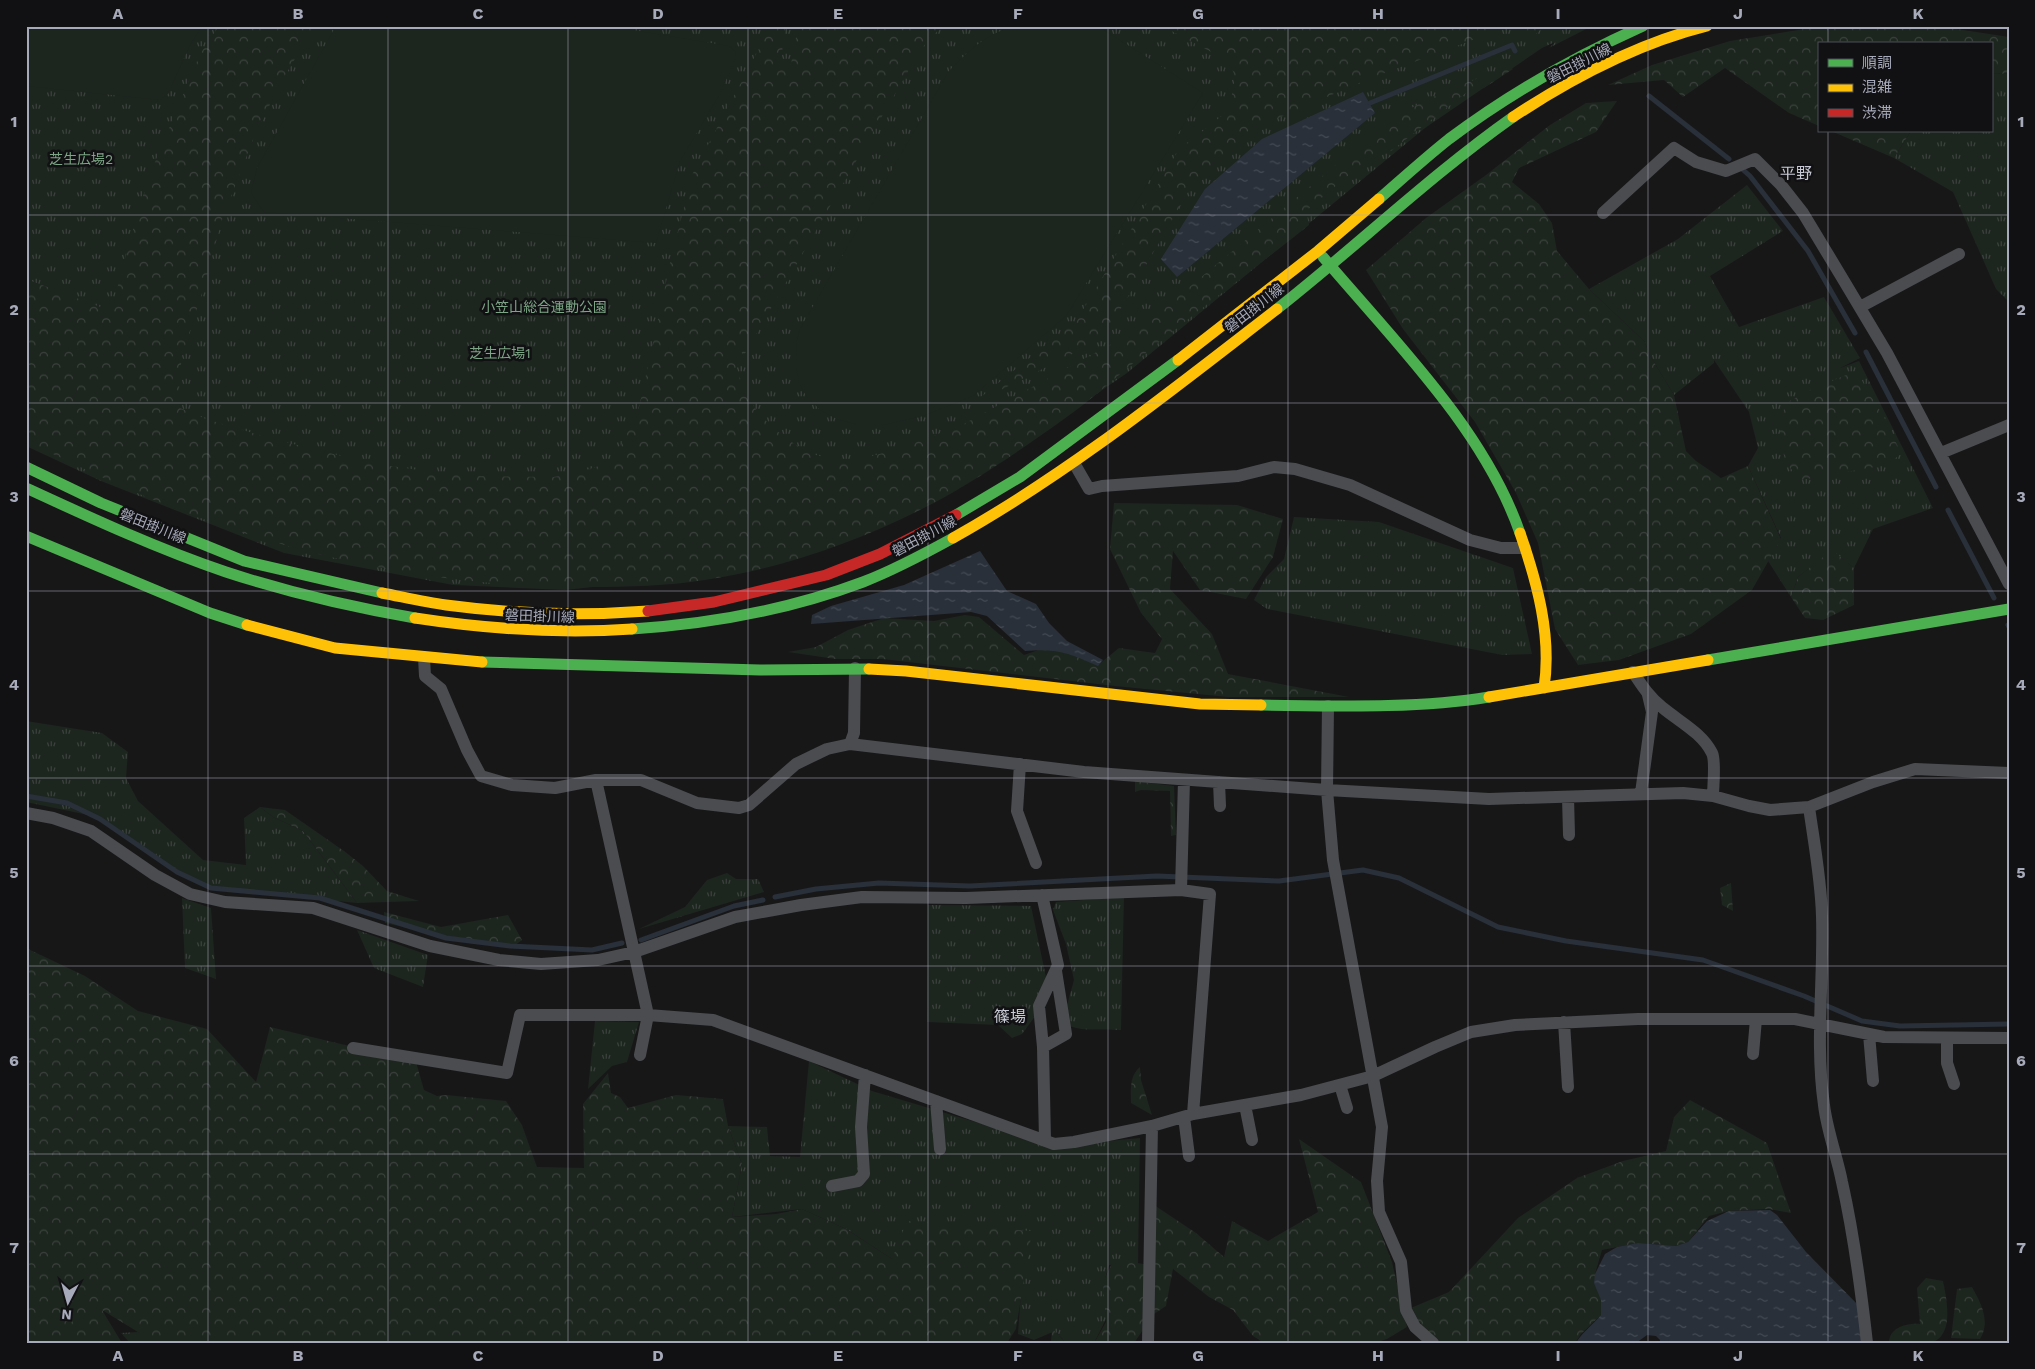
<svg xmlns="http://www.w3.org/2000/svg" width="2035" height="1369" font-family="'Work Sans','Noto Sans JP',sans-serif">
	<defs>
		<pattern id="grass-tufts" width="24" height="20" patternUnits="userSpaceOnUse" patternTransform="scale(1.25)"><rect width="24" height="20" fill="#1d251f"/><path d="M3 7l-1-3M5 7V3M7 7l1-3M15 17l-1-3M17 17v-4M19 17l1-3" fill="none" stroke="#3b423d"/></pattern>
		<pattern id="forest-crowns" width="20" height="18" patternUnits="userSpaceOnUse" patternTransform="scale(1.25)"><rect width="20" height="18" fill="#1d251f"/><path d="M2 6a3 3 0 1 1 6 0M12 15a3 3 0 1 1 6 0" fill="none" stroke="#3b423d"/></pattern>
		<pattern id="water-ripples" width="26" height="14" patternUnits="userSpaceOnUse" patternTransform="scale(1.25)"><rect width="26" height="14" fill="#29303a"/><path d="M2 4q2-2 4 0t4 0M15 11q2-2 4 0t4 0" fill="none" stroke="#454b54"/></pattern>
	</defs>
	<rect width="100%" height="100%" fill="#171717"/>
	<!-- grass -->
	<path fill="url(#grass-tufts)" d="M 26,26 L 1592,26 L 1549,48 L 1555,42 L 1542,48 L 1425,128 L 1127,373 L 1011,453 L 685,577 L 565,590 L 453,585 L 284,553 L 101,481 L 26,446 Z
		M 1991,73 L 2009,74 L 2009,302 L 1996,289 L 1953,192 L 1894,158 L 1911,131 L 1991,131 Z
		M 1747,185 L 1783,231 L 1710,276 L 1739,327 L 1824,297 L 1860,358 L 1840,368 L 1859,361 L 1933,508 L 1873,529 L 1854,568 L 1832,551 L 1798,577 L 1791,597 L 1768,561 L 1781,538 L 1748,466 L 1758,448 L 1749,412 L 1714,360 L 1714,363 L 1674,395 L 1649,354 L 1645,342 L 1589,289 L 1678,239 Z
		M 1294,517 L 1379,522 L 1513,568 L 1532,654 L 1502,655 L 1267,609 L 1254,600 L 1266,577 L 1284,559 Z
		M 26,721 L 102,733 L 128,752 L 126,778 L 138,801 L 203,860 L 246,865 L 244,818 L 260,807 L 273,817 L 303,831 L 357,903 L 211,888 L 177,872 L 93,816 L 26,802 Z
		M 727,873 L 736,879 L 758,879 L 764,892 L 639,929 L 685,907 L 707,880 Z
		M 1124,897 L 1121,1030 C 1103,1028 1086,1032 1069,1026 L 1064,1016 L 1074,980 L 1066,944 L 1053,910 L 1056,902 Z
		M 182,898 L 211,908 L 216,979 L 185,968 Z
		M 928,905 L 1031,906 L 1050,996 L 1022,1034 L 1012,1038 L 998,1025 L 927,1022 Z
		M 357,930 L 428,955 L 423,987 L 374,968 Z
		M 595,1021 L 639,1022 L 627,1062 L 612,1066 L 588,1089 Z
		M 809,1061 L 872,1091 L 1056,1146 L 1140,1138 L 1138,1264 L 1109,1265 L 1105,1279 L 1106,1319 L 1094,1343 L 1066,1343 L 1055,1331 L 1034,1340 L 1018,1334 L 1025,1234 L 892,1259 L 846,1229 L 802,1209 L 732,1217 L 742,1164 L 728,1126 L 767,1127 L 770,1156 L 800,1157 Z
		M 138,1332 L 167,1343 L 130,1343 L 121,1333 Z"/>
	<!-- forest -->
	<path fill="url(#forest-crowns)" d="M 219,26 L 315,26 L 281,82 L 254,137 L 222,220 L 203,290 L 182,356 L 179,381 L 180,408 L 206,419 L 273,439 L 370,463 L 433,472 L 481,476 L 553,477 L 576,473 L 596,467 L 614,457 L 638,412 L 671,259 L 692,175 L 771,26 L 786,26 L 779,71 L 791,64 L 797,32 L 800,26 L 805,28 L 807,26 L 942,26 L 921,49 L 743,357 L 740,346 L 734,358 C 743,393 753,412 781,434 C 822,467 851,464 899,448 C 919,441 939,434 960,426 L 1139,329 L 1386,123 C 1424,98 1468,81 1510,67 L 1513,69 L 1484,88 L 1471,89 L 1391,151 L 1375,153 L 1306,211 L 1309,225 C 1255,268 1200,309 1147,352 C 1119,374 1093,399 1064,419 C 1021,450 967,487 920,510 C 852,544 779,569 705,580 C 667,586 629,587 591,587 C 456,588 322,563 195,516 C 137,495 82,468 26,441 L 26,279 L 111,311 L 137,215 L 153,167 L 200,54 Z
		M 1162,26 L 1510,26 L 1366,80 L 1260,126 L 1192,185 L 1122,307 L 1096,342 L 983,399 L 981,397 L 1077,320 L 1178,151 L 1229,110 L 1235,78 L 1230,62 Z
		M 1522,26 L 1544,26 L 1527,43 Z
		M 1823,26 L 1950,28 L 2009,37 L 2009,74 L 1991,73 L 1991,44 L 1819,44 L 1819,126 L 1789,113 L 1725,68 L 1683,97 L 1664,80 L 1608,85 L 1652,65 L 1730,41 Z
		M 1617,101 L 1596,132 L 1519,168 L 1512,182 L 1539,204 L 1552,223 L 1557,251 L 1589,289 L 1645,342 L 1649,354 L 1674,395 L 1686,451 L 1696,461 L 1721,478 L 1748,466 L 1781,539 L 1752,590 L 1691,634 L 1619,660 L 1578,665 L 1555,629 L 1538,543 L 1516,493 L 1475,422 L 1403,329 L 1366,270 L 1426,218 L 1486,175 L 1550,125 L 1586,103 Z
		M 1831,131 L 1911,131 L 1894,158 Z
		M 1856,371 L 1888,424 L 1901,454 L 1886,465 L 1801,480 L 1785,462 L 1779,425 L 1786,403 L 1812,389 Z
		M 1114,503 L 1237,505 L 1283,519 L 1273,557 L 1246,599 L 1200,590 L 1173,551 L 1170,589 L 1212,634 L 1228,674 L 1349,697 L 1228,697 L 1115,686 L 882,659 L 835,659 L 788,652 L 816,647 L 848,630 L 884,618 L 934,621 L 965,615 L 979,617 L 1024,655 L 1050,646 L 1075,654 L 1098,665 L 1119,648 L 1155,653 L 1162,639 L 1141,613 L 1110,549 Z
		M 1832,550 L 1854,568 L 1854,605 L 1823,620 L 1805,618 L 1791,597 L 1798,577 Z
		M 1135,781 L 1174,786 L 1176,835 L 1171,836 L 1170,791 L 1141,790 L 1135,792 Z
		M 260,807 L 285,810 L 344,851 L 363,866 L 387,891 L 419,901 L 357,903 L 303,831 L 273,817 Z
		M 1731,883 L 1733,911 L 1722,905 L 1720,888 Z
		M 384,912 L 441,927 L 508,915 L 522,940 L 514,946 L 459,939 L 385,923 Z
		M 26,948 L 85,976 L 138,1011 L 207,1029 L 256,1082 L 270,1027 L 416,1062 L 424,1090 L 437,1096 L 446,1095 L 506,1101 L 522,1125 L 537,1167 L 584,1168 L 583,1104 L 608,1073 L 611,1093 L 620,1097 L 628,1108 L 676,1095 L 723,1099 L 728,1126 L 742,1164 L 732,1217 L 776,1214 L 802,1209 L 846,1229 L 892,1259 L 907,1221 L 1032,1231 L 1016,1329 L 1007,1343 L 159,1343 L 151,1340 L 102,1310 L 122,1343 L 26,1343 Z
		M 1140,1067 L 1141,1080 L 1152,1115 L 1131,1103 C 1131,1090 1129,1076 1140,1067 Z
		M 1690,1100 L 1767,1143 L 1791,1213 L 1769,1209 L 1729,1211 L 1709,1216 L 1688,1242 L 1676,1246 L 1638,1243 L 1602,1250 L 1595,1274 L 1601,1300 L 1601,1315 L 1581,1334 L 1575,1343 L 1433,1343 L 1406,1310 L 1449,1292 L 1518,1218 L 1577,1178 L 1623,1161 L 1666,1151 L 1674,1117 Z
		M 1299,1139 L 1361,1182 L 1392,1262 L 1407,1327 L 1387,1339 L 1375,1343 L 1264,1343 L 1253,1336 L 1233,1310 L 1209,1297 L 1173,1269 L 1166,1306 L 1154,1314 L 1134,1343 L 1094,1343 L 1106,1322 L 1103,1282 L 1111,1265 L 1126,1261 L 1149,1265 L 1154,1205 L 1196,1233 L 1224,1257 L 1232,1221 L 1268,1241 L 1318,1212 Z
		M 1926,1278 L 1943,1281 C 1947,1300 1955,1338 1929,1343 C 1916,1345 1902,1343 1889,1343 C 1889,1327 1908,1323 1920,1324 L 1917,1288 Z
		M 1972,1287 C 1981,1303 1991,1322 1980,1339 L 1951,1338 L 1957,1289 Z
		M 1052,1328 L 1066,1343 L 1051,1343 Z"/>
	<!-- garden -->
	<path fill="#1d251f" d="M 26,26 L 202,26 L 189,47 L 168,94 L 160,100 L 26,86 Z
		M 336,26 L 609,26 L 729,46 L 735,51 L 736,57 L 720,94 L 680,161 L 656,243 L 264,212 L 251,193 L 257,168 Z
		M 1013,26 L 1092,26 L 1104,30 L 1203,93 L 1066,316 L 973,396 L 923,416 L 883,425 L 858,425 L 837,419 L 820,410 L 805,394 L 799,383 L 796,368 L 796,356 L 797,340 L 800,329 L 949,71 C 971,49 984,36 1013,26 Z"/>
	<!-- water -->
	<path fill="url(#water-ripples)" d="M 1363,92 L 1375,113 L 1177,277 L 1161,259 L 1205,189 L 1262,139 Z
		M 980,551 L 1007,591 L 1036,604 L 1049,623 L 1067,641 L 1103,660 L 1098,666 C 1070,653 1056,648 1025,651 L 987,616 L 971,612 L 811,624 L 812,615 L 831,606 L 904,585 Z
		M 1770,1210 L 1777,1215 L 1806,1252 L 1862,1309 L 1865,1343 L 1660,1343 L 1660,1340 L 1656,1336 L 1647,1335 L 1636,1343 L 1576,1343 C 1582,1332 1593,1325 1601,1315 L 1601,1300 L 1594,1283 L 1595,1274 L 1605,1254 L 1617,1247 L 1638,1243 L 1676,1246 L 1688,1242 L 1707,1221 L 1729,1211 Z"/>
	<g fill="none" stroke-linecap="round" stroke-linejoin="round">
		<!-- stream -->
		<path stroke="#29303a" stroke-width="5" d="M 1649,96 L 1729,159
			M 1370,103 L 1512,45 L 1515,51
			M 1741,168 L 1750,176 L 1808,251 L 1855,333
			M 1866,352 L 1936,487
			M 1948,510 L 1994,598
			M 2008,625 L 2009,627
			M 26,796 L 67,803 L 100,819 L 177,872 L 211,888 L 320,898 L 446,938 L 510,946 L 592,950 L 622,943
			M 775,897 L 816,889 L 879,883 L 970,886 L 1157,876 L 1279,881 L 1363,870 L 1399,878 L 1498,927 L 1566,941 L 1703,960 L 1804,996 L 1862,1021 L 1900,1026 L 2009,1024
			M 641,940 L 734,906 L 763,900"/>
		<!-- street -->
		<path stroke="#4b4c50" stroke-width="12" d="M 1603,213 L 1674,148 L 1696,162 L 1726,171 L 1755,159 L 1781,185 L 1803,213 L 1841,276 L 1887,353 L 2009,584
			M 1860,307 L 1959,254
			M 1941,453 L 2009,425
			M 1074,463 L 1089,489 L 1102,486 L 1238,476 L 1274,467 L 1295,469 L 1350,485 L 1470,540 L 1501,548 L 1525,548
			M 424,658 L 425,676 L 441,689 L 467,750 L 481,776 L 512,785 L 555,788 L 596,780 L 641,780 L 697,803 L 739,808 L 749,805 L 796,764 L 827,749 L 850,744 L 854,733 L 855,668
			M 1633,672 C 1642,686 1650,698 1663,708 C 1680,722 1702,733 1712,753 C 1716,761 1713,786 1713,796
			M 1328,706 L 1327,790 L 1333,860 L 1382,1127 L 1377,1181 L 1379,1212 L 1401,1262 L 1406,1310 L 1415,1327 L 1433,1343
			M 850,744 L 1084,772 L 1327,790 L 1489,799 L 1683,793 L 1713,796 L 1749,806 L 1770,810 L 1809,807 L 1873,782 L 1915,769 L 2009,773
			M 1020,764 L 1017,811 L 1036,863
			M 596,780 L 648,1015 L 713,1020 L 1054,1144 L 1074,1142 L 1152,1126 L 1193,1114 L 1301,1095 L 1373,1076 L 1435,1047 L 1471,1032 L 1515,1025 L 1638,1019 L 1795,1019 L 1884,1037 L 2009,1038
			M 1219,782 L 1220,806
			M 1641,793 L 1652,712 L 1648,695
			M 1568,797 L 1569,835
			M 1809,807 C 1814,843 1821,879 1822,916 C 1824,979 1815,1042 1824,1105 C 1827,1131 1837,1156 1842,1182 C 1854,1235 1861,1289 1867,1343
			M 26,813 L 53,818 L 91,831 L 155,875 L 190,894 L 225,902 L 313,908 L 430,946 L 499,960 L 541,964 L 598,960 L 634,952 L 735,917 L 801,905 L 862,897 L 966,898 L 1181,890 L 1210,894 L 1193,1114
			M 1181,890 L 1184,780
			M 1042,895 L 1058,965 L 1039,1006 L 1043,1047 L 1045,1140
			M 1564,1022 L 1568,1087
			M 1869,1034 L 1873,1081
			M 1947,1038 L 1947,1063 L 1954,1084
			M 1043,1047 L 1066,1034 L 1056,971
			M 353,1048 L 507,1073 L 520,1015 L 648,1015 L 640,1055
			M 1753,1054 L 1756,1019
			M 1340,1085 L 1347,1108
			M 936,1101 L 940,1149
			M 1245,1105 L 1252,1140
			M 1184,1117 L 1189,1156
			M 832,1186 L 858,1181 L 864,1174 L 861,1127 L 865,1075
			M 1148,1343 L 1152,1126"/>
		<!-- fast -->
		<path stroke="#4caf50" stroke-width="11" d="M 1379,199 C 1402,179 1425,158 1449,139 C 1509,94 1574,57 1643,26
			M 1323,257 C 1393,340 1484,429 1520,533
			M 1277,309 C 1357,246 1431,175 1513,117
			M 26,467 L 101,503 L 244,561 L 382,593
			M 26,488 C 91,518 158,549 226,572 C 287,592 351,607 415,618
			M 956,515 L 1020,477 L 1178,360
			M 26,536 L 210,613 L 247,625
			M 632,629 C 710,624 791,609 863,582 C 894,570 924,554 953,538
			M 1708,660 L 2009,609
			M 482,662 L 760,670 L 869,669
			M 1261,705 C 1334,706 1417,709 1489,697"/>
		<!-- slow -->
		<path stroke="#ffc107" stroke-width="11" d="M 1513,117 C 1572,78 1639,43 1707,26
			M 1178,360 L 1318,251 L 1379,199
			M 1520,533 C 1537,582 1552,636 1544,688
			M 953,538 C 1069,473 1172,390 1277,309
			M 382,593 C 403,597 424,602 446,605 C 513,614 581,616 648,611
			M 415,618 C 487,629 559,634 632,629
			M 247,625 L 335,648 L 482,662
			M 869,669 L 906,671 L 1200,704 L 1261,705
			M 1489,697 L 1708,660"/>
		<!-- jam -->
		<path stroke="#c62828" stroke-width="11" d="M 648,611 L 714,602 L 826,575 L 880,554 L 956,515"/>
	</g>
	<!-- grid -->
	<path fill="none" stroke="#a7aaba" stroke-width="1" stroke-opacity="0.55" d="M 208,26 L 208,1343M 388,26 L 388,1343M 568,26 L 568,1343M 748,26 L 748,1343M 928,26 L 928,1343M 1108,26 L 1108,1343M 1288,26 L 1288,1343M 1468,26 L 1468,1343M 1648,26 L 1648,1343M 1828,26 L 1828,44M 1828,131 L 1828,1343M 26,215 L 2009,215M 26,403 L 2009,403M 26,591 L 2009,591M 26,778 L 2009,778M 26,966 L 2009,966M 26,1154 L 2009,1154"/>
	<g text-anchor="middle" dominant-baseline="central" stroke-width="5" stroke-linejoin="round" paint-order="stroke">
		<!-- street labels -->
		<g font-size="14" fill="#a7aaba" stroke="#111113">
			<text transform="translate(1579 63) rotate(-27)">磐田掛川線</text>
			<text transform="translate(1254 308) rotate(-38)">磐田掛川線</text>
			<text transform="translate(153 526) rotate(22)">磐田掛川線</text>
			<text transform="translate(924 536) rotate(-28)">磐田掛川線</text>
			<text transform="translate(540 616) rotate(2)">磐田掛川線</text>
		</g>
		<!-- park labels -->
		<g font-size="14" fill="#7ca685" stroke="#111113">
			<text x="81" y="159">芝生広場2</text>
			<text x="544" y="307">小笠山総合運動公園</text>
			<text x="500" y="353">芝生広場1</text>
		</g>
		<!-- quarter labels -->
		<g font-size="16" fill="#c8cad5" stroke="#111113">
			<text x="1796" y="173">平野</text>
			<text x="1010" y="1016">篠場</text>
		</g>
	</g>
	<!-- border -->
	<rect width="2035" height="1369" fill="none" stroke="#111113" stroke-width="55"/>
	<!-- legend -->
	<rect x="1818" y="42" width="175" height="90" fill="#111113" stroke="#4d4e56"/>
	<rect x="1828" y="59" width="25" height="8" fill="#4caf50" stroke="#4d4e56"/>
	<text x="1862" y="68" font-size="15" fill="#a7aaba">順調</text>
	<rect x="1828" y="84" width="25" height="8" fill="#ffc107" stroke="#4d4e56"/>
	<text x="1862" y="92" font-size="15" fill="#a7aaba">混雑</text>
	<rect x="1828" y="109" width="25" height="8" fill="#c62828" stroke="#4d4e56"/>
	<text x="1862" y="118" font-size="15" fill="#a7aaba">渋滞</text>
	<!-- north arrow -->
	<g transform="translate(68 1302) rotate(186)" stroke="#111113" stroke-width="4" paint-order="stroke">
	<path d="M0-4L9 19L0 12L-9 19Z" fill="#a7aaba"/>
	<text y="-8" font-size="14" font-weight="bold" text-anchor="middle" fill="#a7aaba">N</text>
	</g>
	<rect x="28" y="28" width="1980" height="1314" fill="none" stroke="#a7aaba" stroke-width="2"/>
	<g font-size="16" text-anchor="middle" font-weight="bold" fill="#a7aaba">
		<text x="118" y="19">A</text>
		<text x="298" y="19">B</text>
		<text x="478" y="19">C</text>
		<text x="658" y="19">D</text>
		<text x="838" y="19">E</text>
		<text x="1018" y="19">F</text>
		<text x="1198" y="19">G</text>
		<text x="1378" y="19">H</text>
		<text x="1558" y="19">I</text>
		<text x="1738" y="19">J</text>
		<text x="1918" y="19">K</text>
		<text x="14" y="127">1</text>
		<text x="2021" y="127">1</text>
		<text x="14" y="315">2</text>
		<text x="2021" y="315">2</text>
		<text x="14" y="502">3</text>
		<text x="2021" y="502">3</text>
		<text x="14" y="690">4</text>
		<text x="2021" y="690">4</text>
		<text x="14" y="878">5</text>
		<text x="2021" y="878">5</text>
		<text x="14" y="1066">6</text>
		<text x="2021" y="1066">6</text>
		<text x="14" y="1253">7</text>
		<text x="2021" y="1253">7</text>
		<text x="118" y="1361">A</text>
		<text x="298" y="1361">B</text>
		<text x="478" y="1361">C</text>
		<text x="658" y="1361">D</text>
		<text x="838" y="1361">E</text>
		<text x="1018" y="1361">F</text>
		<text x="1198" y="1361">G</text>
		<text x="1378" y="1361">H</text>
		<text x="1558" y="1361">I</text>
		<text x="1738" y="1361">J</text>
		<text x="1918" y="1361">K</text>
	</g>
</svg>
